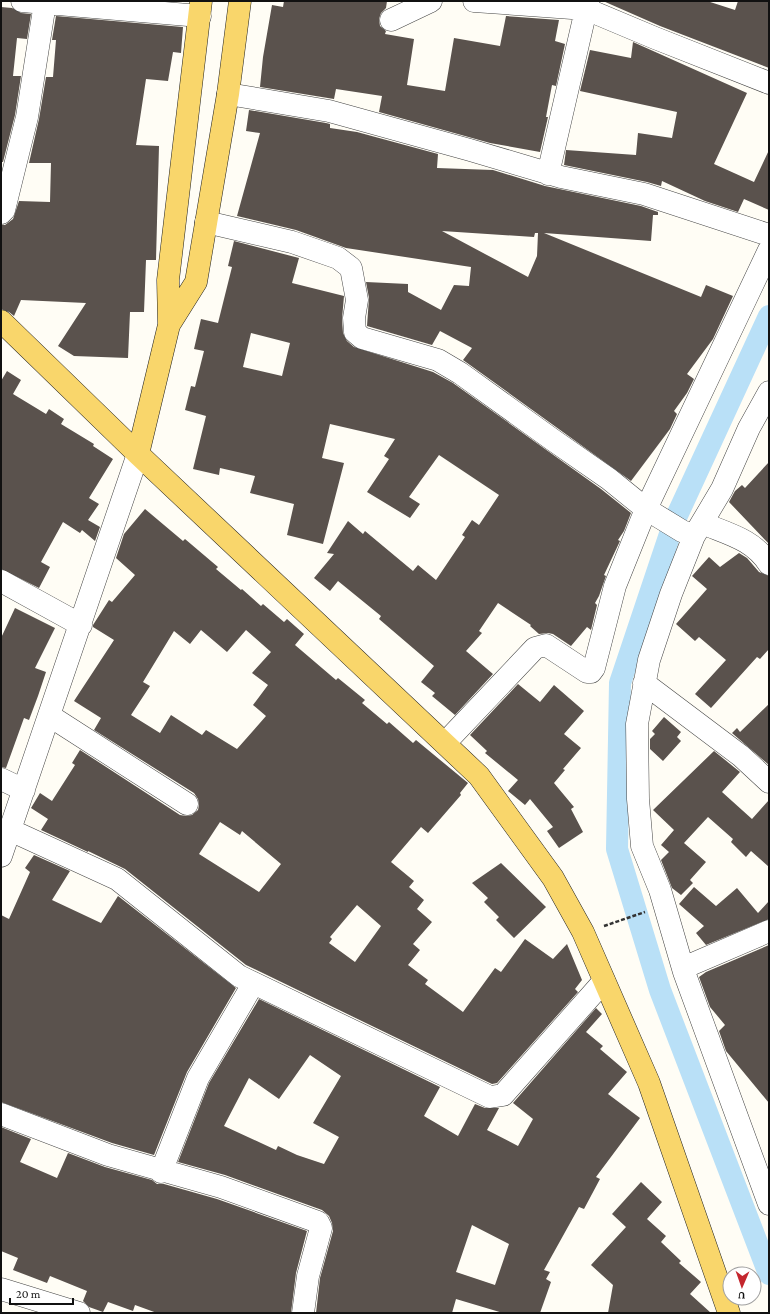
<svg xmlns="http://www.w3.org/2000/svg" width="770" height="1314" font-family="'Crimson Pro',serif">
	<rect width="100%" height="100%" fill="#fffdf5"/>
	<g fill="none" stroke-linecap="round" stroke-linejoin="round">
		<!-- canal -->
		<path stroke="#b9e0f7" stroke-width="22" d="M 769,316 L 674,522 L 620,683 L 617,849 L 660,990 L 769,1274"/>
	</g>
	<!-- building -->
	<path fill="#5a524d" fill-rule="evenodd" d="M 284,1 L 387,1 L 386,8 L 381,13 L 379,19 L 380,26 L 386,31 L 385,34 L 414,39 L 407,85 L 445,91 L 454,38 L 500,46 L 506,16 L 559,20 L 555,41 L 565,44 L 556,86 L 552,85 L 546,117 L 548,117 L 540,152 L 490,143 L 379,112 L 382,96 L 336,89 L 334,99 L 260,87 L 263,57 L 272,5 L 283,7 Z
		M 603,1 L 707,1 L 735,10 L 738,1 L 769,1 L 769,68 L 660,26 Z
		M 1,7 L 12,8 L 21,13 L 31,14 L 27,39 L 17,38 L 13,76 L 21,76 L 15,115 L 3,162 L 1,162 Z
		M 56,16 L 183,27 L 181,53 L 173,52 L 168,81 L 146,79 L 136,145 L 159,146 L 156,260 L 146,260 L 144,312 L 130,312 L 128,358 L 74,356 L 58,346 L 86,303 L 21,300 L 14,316 L 9,312 L 1,309 L 1,225 L 5,225 L 13,219 L 19,201 L 50,202 L 51,163 L 29,163 L 39,119 L 46,77 L 53,77 L 56,40 L 52,40 Z
		M 633,42 L 747,93 L 714,164 L 754,182 L 769,150 L 769,210 L 744,199 L 738,212 L 705,201 L 662,181 L 661,186 L 647,182 L 564,165 L 566,150 L 636,155 L 638,133 L 672,138 L 677,112 L 580,91 L 590,50 L 631,58 Z
		M 249,110 L 326,123 L 330,124 L 330,128 L 357,132 L 438,154 L 437,168 L 493,170 L 545,186 L 641,206 L 658,212 L 658,215 L 653,215 L 651,241 L 544,233 L 701,297 L 706,285 L 733,296 L 713,339 L 687,374 L 694,379 L 687,393 L 674,411 L 677,414 L 670,429 L 631,481 L 463,360 L 472,348 L 440,331 L 432,345 L 367,326 L 369,298 L 366,282 L 408,284 L 408,292 L 441,310 L 454,285 L 469,286 L 471,267 L 346,248 L 296,230 L 237,216 L 260,133 L 246,131 ZM 442,231 L 534,237 L 535,233 L 538,233 L 537,256 L 528,277 Z
		M 234,241 L 299,258 L 292,283 L 344,296 L 342,319 L 343,333 L 347,341 L 354,347 L 433,372 L 453,383 L 601,489 L 631,513 L 624,531 L 618,540 L 620,541 L 604,575 L 606,576 L 599,596 L 595,603 L 597,605 L 591,630 L 587,627 L 571,646 L 553,634 L 548,633 L 539,634 L 530,626 L 531,625 L 498,603 L 479,631 L 482,633 L 466,651 L 493,674 L 455,715 L 432,696 L 435,693 L 421,682 L 434,666 L 379,619 L 381,616 L 338,581 L 330,591 L 314,578 L 334,554 L 327,553 L 348,521 L 363,534 L 365,531 L 413,571 L 418,565 L 436,580 L 465,537 L 462,535 L 472,520 L 479,525 L 499,495 L 439,455 L 409,497 L 420,504 L 410,518 L 367,492 L 389,459 L 384,456 L 395,439 L 330,424 L 322,458 L 344,463 L 323,544 L 287,535 L 294,504 L 250,493 L 255,476 L 220,468 L 219,475 L 193,469 L 206,416 L 185,410 L 191,386 L 195,387 L 204,351 L 194,349 L 201,319 L 218,323 L 232,267 L 228,266 ZM 251,333 L 290,343 L 282,376 L 243,367 Z
		M 7,371 L 21,380 L 13,394 L 46,414 L 49,409 L 64,419 L 61,424 L 94,444 L 93,446 L 113,459 L 89,498 L 99,504 L 88,520 L 100,527 L 95,541 L 82,530 L 80,533 L 63,522 L 41,562 L 50,567 L 39,588 L 1,569 L 1,381 Z
		M 769,462 L 769,544 L 729,502 L 735,491 L 742,485 L 745,488 Z
		M 145,509 L 183,541 L 185,539 L 218,567 L 216,569 L 241,590 L 242,589 L 261,606 L 263,604 L 284,622 L 287,619 L 304,634 L 295,645 L 336,680 L 338,678 L 365,700 L 362,703 L 387,724 L 389,722 L 413,743 L 416,740 L 468,783 L 460,793 L 461,795 L 428,833 L 421,827 L 391,862 L 414,881 L 409,887 L 424,900 L 417,909 L 432,922 L 413,944 L 420,950 L 408,965 L 428,980 L 425,984 L 463,1012 L 495,968 L 501,972 L 525,939 L 553,959 L 567,944 L 582,980 L 575,989 L 578,992 L 497,1083 L 492,1084 L 246,965 L 125,869 L 88,851 L 88,852 L 41,830 L 48,819 L 31,808 L 40,793 L 52,801 L 75,765 L 72,763 L 80,750 L 180,815 L 186,816 L 192,815 L 198,810 L 199,805 L 198,799 L 194,793 L 94,730 L 101,718 L 74,701 L 114,640 L 93,627 L 93,625 L 109,600 L 112,602 L 135,575 L 116,558 L 124,534 ZM 201,630 L 227,652 L 246,630 L 271,652 L 252,673 L 268,685 L 253,705 L 266,716 L 237,749 L 206,730 L 202,735 L 171,715 L 160,733 L 131,715 L 150,686 L 143,682 L 174,631 L 190,644 ZM 220,822 L 240,835 L 242,831 L 281,864 L 259,892 L 199,854 ZM 357,905 L 381,926 L 355,962 L 329,943 L 332,939 L 330,937 Z
		M 739,553 L 747,558 L 759,572 L 769,576 L 769,649 L 760,659 L 757,657 L 711,708 L 695,694 L 726,660 L 699,637 L 695,641 L 676,624 L 707,589 L 692,576 L 709,557 L 720,567 Z
		M 15,608 L 55,628 L 35,668 L 46,672 L 38,696 L 29,720 L 24,718 L 6,768 L 1,767 L 1,638 Z
		M 518,684 L 540,702 L 554,685 L 584,711 L 564,734 L 581,748 L 563,769 L 565,770 L 554,783 L 574,807 L 571,809 L 583,832 L 559,848 L 547,831 L 553,827 L 530,799 L 525,805 L 508,791 L 518,780 L 485,753 L 487,751 L 470,735 Z
		M 769,704 L 769,765 L 732,733 L 737,728 L 740,732 Z
		M 664,717 L 681,732 L 677,737 L 681,741 L 663,761 L 650,749 L 650,739 L 655,734 L 652,731 Z
		M 714,751 L 740,772 L 722,792 L 752,819 L 769,800 L 769,867 L 751,851 L 746,857 L 731,842 L 733,839 L 708,817 L 684,843 L 706,862 L 690,880 L 693,883 L 681,895 L 672,888 L 661,860 L 669,852 L 661,845 L 674,830 L 653,810 Z
		M 34,855 L 70,871 L 52,900 L 101,923 L 118,896 L 236,988 L 187,1072 L 154,1155 L 112,1143 L 1,1102 L 1,915 L 9,919 L 30,872 L 25,868 Z
		M 501,863 L 546,907 L 514,938 L 496,920 L 499,917 L 484,902 L 488,898 L 472,883 Z
		M 694,887 L 716,906 L 737,888 L 758,913 L 769,901 L 769,919 L 706,945 L 696,933 L 704,926 L 679,904 Z
		M 769,945 L 769,1103 L 726,1051 L 719,1031 L 725,1025 L 710,1007 L 699,977 L 706,972 Z
		M 259,999 L 440,1087 L 424,1116 L 458,1136 L 475,1104 L 485,1108 L 499,1108 L 487,1130 L 518,1146 L 533,1119 L 513,1103 L 596,1008 L 602,1014 L 586,1032 L 603,1046 L 600,1049 L 627,1072 L 608,1094 L 640,1118 L 596,1177 L 600,1179 L 584,1209 L 579,1207 L 544,1270 L 550,1272 L 546,1279 L 551,1282 L 540,1313 L 503,1313 L 456,1299 L 452,1313 L 316,1313 L 320,1278 L 333,1231 L 332,1223 L 329,1216 L 322,1210 L 225,1175 L 178,1162 L 209,1083 ZM 310,1055 L 341,1076 L 313,1123 L 339,1137 L 324,1164 L 297,1155 L 278,1146 L 276,1150 L 224,1126 L 249,1078 L 279,1099 ZM 472,1225 L 509,1244 L 495,1285 L 456,1272 Z
		M 1,1127 L 31,1139 L 20,1162 L 57,1178 L 68,1153 L 105,1167 L 152,1180 L 157,1184 L 164,1184 L 217,1199 L 307,1231 L 296,1273 L 291,1313 L 157,1313 L 135,1305 L 133,1311 L 108,1302 L 103,1312 L 89,1307 L 83,1301 L 87,1291 L 50,1276 L 47,1283 L 13,1270 L 18,1258 L 1,1251 Z
		M 641,1182 L 662,1202 L 647,1219 L 666,1236 L 661,1242 L 681,1261 L 679,1263 L 701,1282 L 690,1294 L 711,1313 L 608,1313 L 613,1285 L 591,1265 L 626,1227 L 612,1214 Z"/>
	<g fill="none" stroke-linecap="round" stroke-linejoin="round">
		<!-- minor casing -->
		<g stroke="#444" stroke-width="23">
			<path id="minor" d="M 22,1 L 200,16
				M 474,1 L 586,9 L 655,38 L 769,83
				M 391,20 L 431,1
				M 228,94 L 329,111 L 470,150 L 561,177 L 644,194 L 769,235
				M 548,174 L 588,1
				M 1,213 L 4,210 L 27,117 L 45,3
				M 206,222 L 292,242 L 338,258 L 351,268 L 357,300 L 354,318 L 355,332 L 362,338 L 438,360 L 460,373 L 553,440 L 609,479 L 646,509 L 682,531 L 694,536
				M 769,392 L 749,428 L 722,489 L 694,536 L 671,594 L 649,660 L 637,724 L 638,799 L 642,846 L 660,890 L 684,972 L 769,1204
				M 702,523 C 728,534 753,539 769,564
				M 1,581 L 81,625
				M 644,683 L 741,756 L 769,782
				M 50,716 L 187,804
				M 445,743 L 535,648 L 546,645 L 587,672 L 591,672 L 594,668 L 615,586 L 646,509 L 769,250
				M 1,779 L 24,790
				M 10,830 L 117,879 L 239,976 L 490,1097 L 503,1095 L 604,981
				M 1,856 L 138,454
				M 683,968 L 769,931
				M 1,1114 L 108,1155 L 221,1187 L 318,1222 L 321,1228 L 308,1276 L 303,1313
				M 161,1172 L 198,1078 L 253,984
				M 1,1289 L 79,1313"/>
		</g>
		<!-- major casing -->
		<g stroke="#222" stroke-width="23">
			<path id="major" d="M 1,321 L 138,454 L 479,776 L 553,878 L 583,932 L 649,1083 L 729,1313
				M 169,325 L 196,282 L 228,94 L 240,1
				M 138,454 L 169,325 L 168,280 L 201,1"/>
		</g>
		<!-- path -->
		<path stroke="#333" stroke-width="2.5" stroke-dasharray="4 2" stroke-linecap="butt" d="M 604,926 L 645,912"/>
		<!-- minor -->
		<use href="#minor" stroke="#fff" stroke-width="22"/>
		<!-- major -->
		<use href="#major" stroke="#f9d66b" stroke-width="22"/>
	</g>
	<!-- border -->
	<rect width="770" height="1314" fill="none" stroke="#111111" stroke-width="4"/>
	<!-- north arrow -->
	<g transform="translate(742 1286) rotate(182)"><circle r="19" fill="#ffffff" stroke="#a0a0a0"/>
	<path d="M0-3L7 15L0 10L-7 15Z" fill="#c4262e"/>
	<text y="-6" font-size="11" font-weight="bold" text-anchor="middle" fill="#111111">U</text>
	</g>
	<!-- scale -->
	<path d="M10 1298v6h63v-6" fill="none" stroke="#111111" stroke-width="2"/>
	<text x="16" y="1298" font-size="12" fill="#111111" stroke="#ffffff" stroke-width="3" paint-order="stroke">20 m</text>
</svg>
